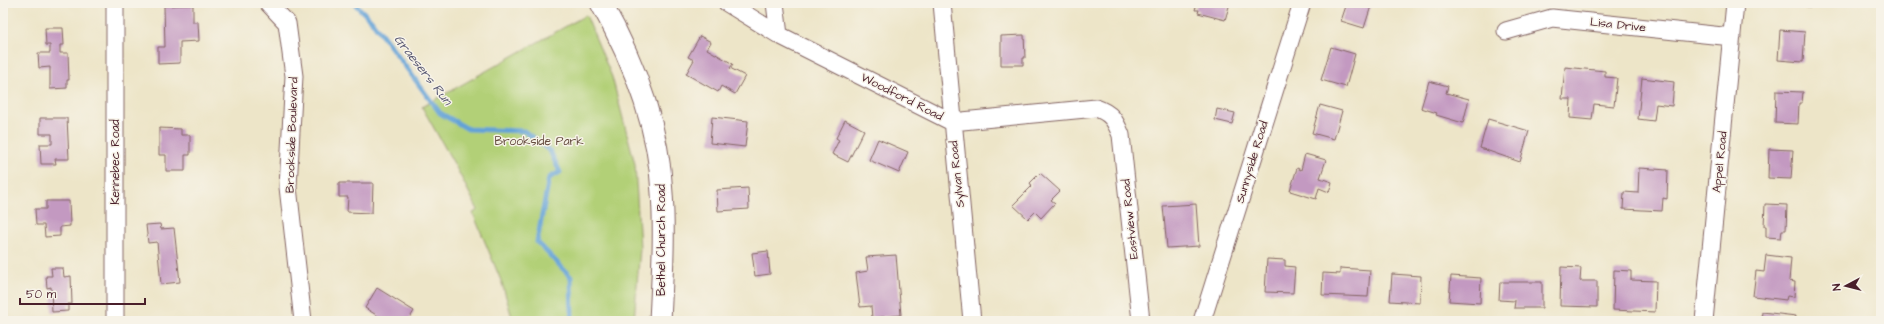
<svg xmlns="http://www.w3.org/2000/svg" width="1884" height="324" font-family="'Architects Daughter',sans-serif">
	<rect width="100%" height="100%" fill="#f7f3e8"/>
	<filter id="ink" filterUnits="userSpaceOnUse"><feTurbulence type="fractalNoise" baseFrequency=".025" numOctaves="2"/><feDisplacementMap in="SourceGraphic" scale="8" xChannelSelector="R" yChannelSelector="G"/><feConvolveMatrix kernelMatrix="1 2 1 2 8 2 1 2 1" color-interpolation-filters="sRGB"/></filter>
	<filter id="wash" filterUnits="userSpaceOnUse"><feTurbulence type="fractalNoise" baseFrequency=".012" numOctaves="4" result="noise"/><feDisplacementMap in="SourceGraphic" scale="16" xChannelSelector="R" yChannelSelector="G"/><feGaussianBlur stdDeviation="0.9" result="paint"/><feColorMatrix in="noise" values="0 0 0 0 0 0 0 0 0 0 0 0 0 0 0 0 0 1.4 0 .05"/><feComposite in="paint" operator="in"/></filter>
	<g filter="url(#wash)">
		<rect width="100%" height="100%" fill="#ede5c8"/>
		<!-- green -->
		<path fill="#b2d077" stroke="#7e7851" d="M 586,15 L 612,77 L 635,164 L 640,248 L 634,321 L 513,321 L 502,283 L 473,213 L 478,210 L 457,169 L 422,107 Z"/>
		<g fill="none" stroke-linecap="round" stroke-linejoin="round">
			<!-- stream -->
			<path stroke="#64a3d7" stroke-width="5" d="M 354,3 L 371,20 L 440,113 L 468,129 L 524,131 L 550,151 L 560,172 L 549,178 L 537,242 L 571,277 L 572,321"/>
		</g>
		<g id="blocks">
			<!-- building -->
			<path fill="#c399c1" d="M 1197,3 L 1230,3 L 1225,20 L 1198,13 L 1199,10 L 1195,10 Z
				M 1347,3 L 1372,3 L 1364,28 L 1341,21 Z
				M 1788,3 L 1812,3 L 1811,7 L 1788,5 Z
				M 193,5 L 193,22 L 198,22 L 199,41 L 180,42 L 180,63 L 158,64 L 158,47 L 165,47 L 164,6 Z
				M 45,28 L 63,28 L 64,45 L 60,45 L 60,53 L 68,53 L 69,80 L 67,80 L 67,88 L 50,89 L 50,67 L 39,68 L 38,53 L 50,53 L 50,45 L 46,45 Z
				M 1780,30 L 1805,32 L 1803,62 L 1778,60 Z
				M 1024,35 L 1025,58 L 1023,58 L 1023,65 L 1001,65 L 1001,36 Z
				M 700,36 L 711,42 L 707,49 L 733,64 L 730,68 L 745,76 L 735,94 L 721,86 L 718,92 L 686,74 L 694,60 L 688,57 Z
				M 1331,47 L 1355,54 L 1346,87 L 1321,80 Z
				M 1565,67 L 1605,71 L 1605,77 L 1617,78 L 1614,106 L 1594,104 L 1592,120 L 1570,118 L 1571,99 L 1562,99 Z
				M 1642,78 L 1674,82 L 1672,106 L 1656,104 L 1654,121 L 1638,119 Z
				M 1429,81 L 1448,86 L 1446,93 L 1469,99 L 1463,123 L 1436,115 L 1437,113 L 1421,108 Z
				M 1776,91 L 1803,92 L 1802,103 L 1799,103 L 1798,124 L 1775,123 Z
				M 1320,105 L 1342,111 L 1334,139 L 1312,133 Z
				M 1217,109 L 1235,113 L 1232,124 L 1215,120 Z
				M 712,117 L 748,121 L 745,147 L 710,143 Z
				M 40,118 L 67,118 L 69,159 L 55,159 L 56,164 L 41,164 L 40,144 L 52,144 L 52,134 L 40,134 Z
				M 1488,119 L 1529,131 L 1520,162 L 1480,148 Z
				M 845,120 L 864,130 L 848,162 L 832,154 L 839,140 L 836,138 Z
				M 159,128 L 181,129 L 181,135 L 190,135 L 190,155 L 185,155 L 185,171 L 166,171 L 166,155 L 159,155 Z
				M 878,139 L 908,152 L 899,173 L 869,160 Z
				M 1769,149 L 1793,150 L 1791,179 L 1768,178 Z
				M 1305,154 L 1326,160 L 1320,178 L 1332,182 L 1329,192 L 1319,188 L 1316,199 L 1290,191 L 1297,168 L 1301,170 Z
				M 1639,168 L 1668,170 L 1667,199 L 1663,198 L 1662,211 L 1623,209 L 1624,192 L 1638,193 Z
				M 1040,173 L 1060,191 L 1051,200 L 1055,203 L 1041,218 L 1035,212 L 1028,219 L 1013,205 L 1032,186 L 1030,183 Z
				M 339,183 L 373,183 L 372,213 L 347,212 L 348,197 L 339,197 Z
				M 748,188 L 749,209 L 718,211 L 717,190 Z
				M 46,201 L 69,201 L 70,226 L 60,227 L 60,236 L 45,237 L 44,225 L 36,225 L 35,209 L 46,209 Z
				M 1196,204 L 1199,246 L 1167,248 L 1163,206 Z
				M 1765,204 L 1787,205 L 1786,230 L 1782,230 L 1781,238 L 1766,237 L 1766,226 L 1764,226 Z
				M 160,224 L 161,229 L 174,228 L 180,282 L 161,284 L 157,242 L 148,243 L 146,225 Z
				M 768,251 L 770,274 L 755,276 L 752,253 Z
				M 896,255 L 901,315 L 872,318 L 871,306 L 860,307 L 856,273 L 868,271 L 866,257 Z
				M 1766,255 L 1791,258 L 1789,281 L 1795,282 L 1794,297 L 1787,296 L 1786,300 L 1753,296 L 1756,271 L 1764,272 Z
				M 1267,259 L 1285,260 L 1285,266 L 1295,267 L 1293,293 L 1265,292 Z
				M 1561,267 L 1581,268 L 1580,281 L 1597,281 L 1597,307 L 1560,306 Z
				M 51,268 L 63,268 L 64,277 L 71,276 L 72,304 L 68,304 L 68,311 L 52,312 L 51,287 L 47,288 L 46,276 L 52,276 Z
				M 1340,268 L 1370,270 L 1368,297 L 1322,295 L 1323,273 L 1340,274 Z
				M 1614,270 L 1631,271 L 1631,280 L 1656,281 L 1655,312 L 1613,310 Z
				M 1392,274 L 1421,276 L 1420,303 L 1390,301 Z
				M 1451,276 L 1481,278 L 1480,303 L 1449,301 Z
				M 1500,282 L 1542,282 L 1542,308 L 1514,308 L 1515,301 L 1499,300 Z
				M 377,288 L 414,311 L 408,321 L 375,321 L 378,316 L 365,308 Z
				M 1762,312 L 1796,316 L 1795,321 L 1761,321 Z"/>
		</g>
	</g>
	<g filter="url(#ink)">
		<use href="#blocks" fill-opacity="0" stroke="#836462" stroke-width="1"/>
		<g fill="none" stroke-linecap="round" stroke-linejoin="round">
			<!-- minor casing -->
			<g stroke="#836462" stroke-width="19">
				<path id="minor" d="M 268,3 L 287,23 L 294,76 L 288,187 L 303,321
					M 727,3 L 779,35 L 952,122 L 1096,108 C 1111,113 1115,120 1121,135 L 1141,321
					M 775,3 L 779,35
					M 942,3 L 972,321
					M 1506,31 L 1552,18 L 1732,37
					M 115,321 L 115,3
					M 1202,321 L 1302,3
					M 1704,321 L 1735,3"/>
			</g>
			<!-- tertiary casing -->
			<g stroke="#836462" stroke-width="23">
				<path id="tertiary" d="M 601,3 C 633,60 659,127 662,193 C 665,236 662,279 660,321"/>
			</g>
			<!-- minor -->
			<use href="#minor" stroke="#fff" stroke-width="17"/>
			<!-- tertiary -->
			<use href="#tertiary" stroke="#fff" stroke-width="21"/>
		</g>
	</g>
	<g text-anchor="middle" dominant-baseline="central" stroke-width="3" stroke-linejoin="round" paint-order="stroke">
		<!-- street labels -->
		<g font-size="12" fill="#4a1f2b" stroke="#f7f3e8">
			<text transform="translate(1618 25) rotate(6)">Lisa Drive</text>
			<text transform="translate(902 97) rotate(27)">Woodford Road</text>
			<text transform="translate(292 135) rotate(-88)">Brookside Boulevard</text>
			<text transform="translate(115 162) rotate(-90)">Kennebec Road</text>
			<text transform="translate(1252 162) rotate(-73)">Sunnyside Road</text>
			<text transform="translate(1720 162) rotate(-84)">Appel Road</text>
			<text transform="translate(957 174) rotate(-96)">Sylvan Road</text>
			<text transform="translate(1130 219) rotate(-96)">Eastview Road</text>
			<text transform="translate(661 240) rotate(-90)">Bethel Church Road</text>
		</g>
		<!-- park labels -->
		<g font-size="12" fill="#644b3e" stroke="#f7f3e8">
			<text x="539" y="141">Brookside Park</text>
		</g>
		<!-- water labels -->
		<g font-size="13" font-style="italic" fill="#545470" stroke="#f7f3e8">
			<text transform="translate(423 70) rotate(52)">Graesers Run</text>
		</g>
	</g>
	<!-- margin -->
	<rect width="1884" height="324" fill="none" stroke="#f7f3e8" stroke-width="16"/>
	<!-- north arrow -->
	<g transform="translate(1846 286) rotate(263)" stroke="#f7f3e8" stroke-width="3" paint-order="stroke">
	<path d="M0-3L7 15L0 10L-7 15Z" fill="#4a1f2b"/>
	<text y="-6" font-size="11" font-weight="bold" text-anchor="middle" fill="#4a1f2b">N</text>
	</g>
	<!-- scale -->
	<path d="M20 298v6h125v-6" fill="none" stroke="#4a1f2b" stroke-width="2"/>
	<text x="26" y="298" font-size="12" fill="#4a1f2b" stroke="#f7f3e8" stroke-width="3" paint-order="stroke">50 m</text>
</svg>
